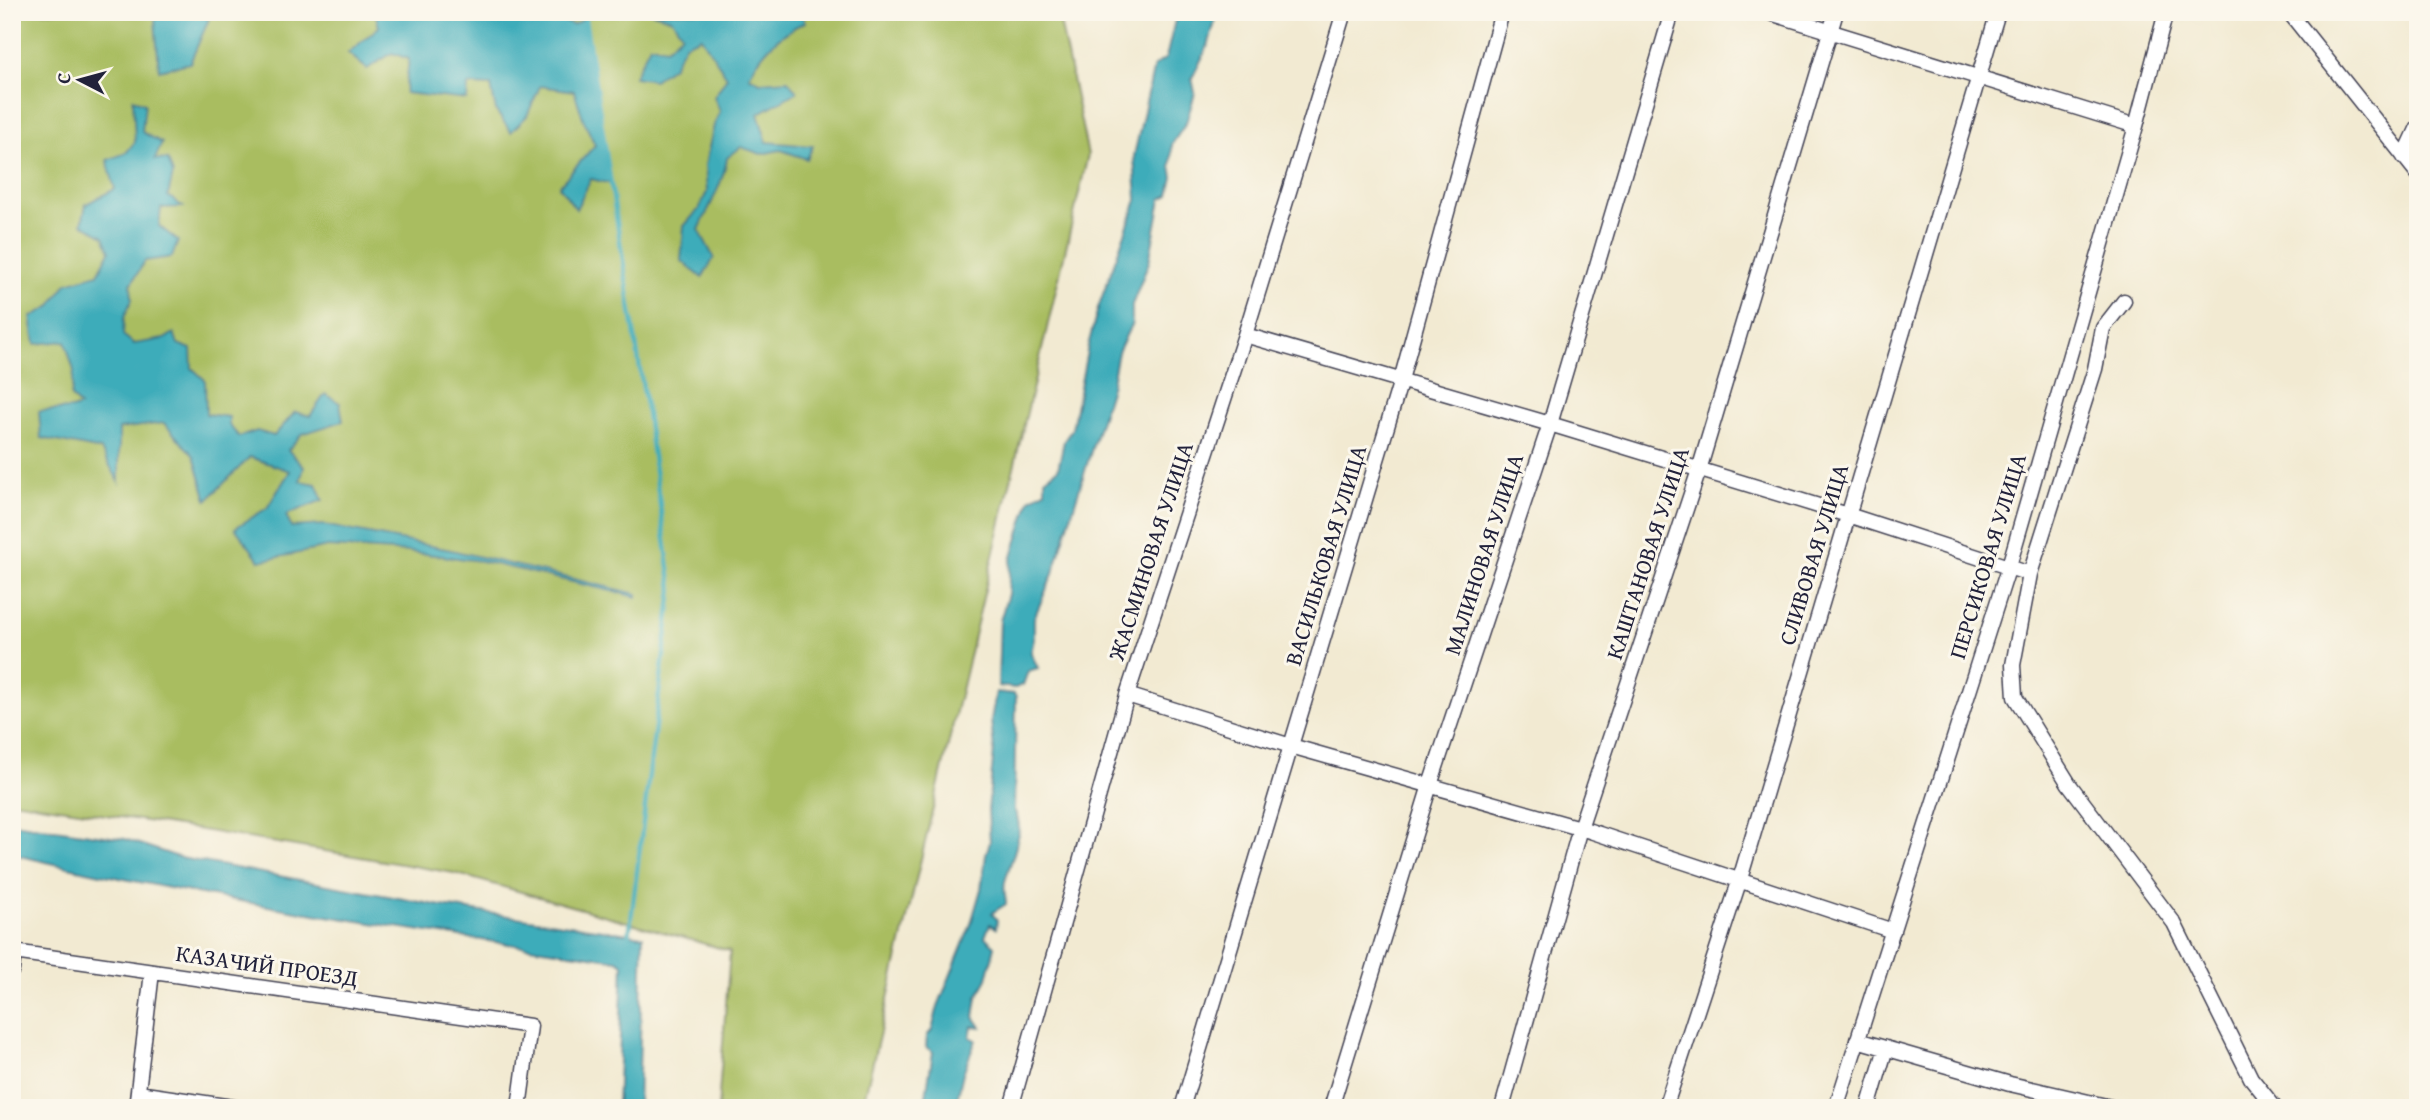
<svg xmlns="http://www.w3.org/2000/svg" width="2430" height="1120" font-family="'Gentium Book Plus',serif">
	<rect width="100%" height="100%" fill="#fbf7ec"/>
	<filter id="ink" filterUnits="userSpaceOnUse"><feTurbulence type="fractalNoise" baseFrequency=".0143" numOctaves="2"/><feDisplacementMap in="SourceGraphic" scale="14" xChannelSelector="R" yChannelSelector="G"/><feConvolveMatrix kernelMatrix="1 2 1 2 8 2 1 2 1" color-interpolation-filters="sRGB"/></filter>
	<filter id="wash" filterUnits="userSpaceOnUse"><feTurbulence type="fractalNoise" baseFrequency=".00686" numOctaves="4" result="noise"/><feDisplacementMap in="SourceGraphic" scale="28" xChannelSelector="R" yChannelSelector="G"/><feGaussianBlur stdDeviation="1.57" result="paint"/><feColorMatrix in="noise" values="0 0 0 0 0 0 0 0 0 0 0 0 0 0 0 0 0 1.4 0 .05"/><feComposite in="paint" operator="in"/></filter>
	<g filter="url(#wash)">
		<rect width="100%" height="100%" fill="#f2ead2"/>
		<!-- green -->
		<path fill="#a9bd61" stroke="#66704e" stroke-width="2" d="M 12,12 L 1058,12 L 1088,155 L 862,1108 L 718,1108 L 730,951 L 454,873 L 166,824 L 12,801 Z"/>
		<!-- water -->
		<path fill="#3dacba" stroke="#30677a" stroke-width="2" d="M 162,12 L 202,12 L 209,19 L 190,63 L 159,70 L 155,20 Z
			M 375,12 L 482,12 L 486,15 L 491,12 L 559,12 L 557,19 L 573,25 L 585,18 L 611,184 L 591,179 L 576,209 L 559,186 L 595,145 L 584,121 L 574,91 L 540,86 L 527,116 L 511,132 L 496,111 L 491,86 L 468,85 L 467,100 L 405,93 L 409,59 L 392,53 L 367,69 L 348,53 L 379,27 Z
			M 650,12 L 780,12 L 783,16 L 801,12 L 805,22 C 781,33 761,52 749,76 L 760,82 L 788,80 L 797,92 L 758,114 L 767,142 L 813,146 L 807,159 L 781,150 L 761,154 L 741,147 L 727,158 C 723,184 709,206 699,230 L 714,258 L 702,278 L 681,260 L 684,226 L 699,209 L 707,192 L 705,165 L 714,125 L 720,111 L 714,97 L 727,77 L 701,37 L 685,44 L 673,66 L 654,80 L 634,77 L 650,45 L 667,48 L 682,34 L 672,19 Z
			M 1177,12 L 1218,12 L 1208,46 L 1192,78 L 1195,93 L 1186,123 L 1172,144 L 1171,166 L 1173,177 L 1169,195 L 1161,199 L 1149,262 L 1132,305 L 1132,323 L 1118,352 L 1111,387 L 1053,574 L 1034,618 L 1034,639 L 1031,653 L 1038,668 L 1028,671 L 1023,685 L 1015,688 L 998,686 L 1000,621 L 1008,594 L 1010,563 L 1030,499 L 1045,491 L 1045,479 L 1058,469 L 1064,441 L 1072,429 L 1088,346 L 1098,308 L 1137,200 L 1134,156 L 1154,66 L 1166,58 Z
			M 133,99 L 145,103 L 142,132 L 162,143 L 155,159 L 168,160 L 173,174 L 168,196 L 183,207 L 161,208 L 159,226 L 178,241 L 172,257 L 145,261 L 131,284 L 132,299 L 124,318 L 123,335 L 134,344 L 164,339 L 174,333 L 178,344 L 191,349 L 192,368 L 205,380 L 206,414 L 229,417 L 229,425 L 239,437 L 257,431 L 274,436 L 295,412 L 310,416 L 325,394 L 340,403 L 343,421 L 302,434 L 288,450 L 304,467 L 300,481 L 316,484 L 323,500 L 286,515 L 291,527 L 323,525 L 451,550 L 637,594 L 637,597 L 481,561 L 410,552 L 328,547 L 260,561 L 235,528 L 267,508 L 290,471 L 250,457 L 207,500 L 194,456 L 164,423 L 119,429 L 119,482 L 101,450 L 41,438 L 39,411 L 72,409 L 80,406 L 71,397 L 74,371 L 65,341 L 35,344 L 31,317 L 50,307 L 67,283 L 98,274 L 110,251 L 104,236 L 82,224 L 86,204 L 115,189 L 107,160 L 126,153 L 135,142 Z
			M 996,692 L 1014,694 L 1016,697 L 1014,810 C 1027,831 1010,860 1005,882 C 1003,889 1006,897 1006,904 L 992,913 L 997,920 L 996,928 L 990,924 L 985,937 L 995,946 L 987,979 L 977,997 L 974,1017 L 981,1027 L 972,1026 L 970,1037 L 976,1040 L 963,1073 L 955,1108 L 924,1108 L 933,1052 L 926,1047 L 927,1036 L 932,1030 L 938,1006 L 970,927 L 981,889 L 986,855 L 990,842 L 988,810 L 994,750 L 991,720 Z
			M 12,823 L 125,839 L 181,858 L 442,906 L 643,936 L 638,1108 L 617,1108 L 623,964 L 617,960 C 415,930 211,902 12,854 Z"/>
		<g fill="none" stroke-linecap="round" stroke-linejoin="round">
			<!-- stream -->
			<path stroke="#3dacba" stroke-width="4.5" d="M 584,12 L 646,407 L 672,589 L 629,936"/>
		</g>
	</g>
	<g filter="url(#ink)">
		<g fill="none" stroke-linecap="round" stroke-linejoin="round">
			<!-- street casing -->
			<g stroke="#414052" stroke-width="17">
				<path id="street" d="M 1767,12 L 2136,126
					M 2289,12 L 2418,174
					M 2404,157 L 2418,127
					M 2124,301 L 2103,328 L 2095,369 L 2030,574 L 2013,665 L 2015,697 L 2069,784 L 2174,923 L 2251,1078 L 2275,1108
					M 1245,335 L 1550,424 L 1848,515 L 2030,574
					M 1127,695 L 1291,746 L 1590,831 L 1893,931
					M 12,970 L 14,952 L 530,1026 L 519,1108
					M 1857,1040 L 2010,1084 L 2115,1108
					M 138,1093 L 239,1108
					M 136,1108 L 152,972
					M 1011,1108 L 1127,695 L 1245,335 L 1344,12
					M 1182,1108 L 1401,380 L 1502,12
					M 1331,1108 L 1430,785 L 1550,424 L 1672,12
					M 1502,1108 L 1580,828 L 1699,470 L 1836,12
					M 1665,1108 L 1740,879 L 1998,12
					M 1836,1108 L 2009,566 L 2136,126 L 2166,12
					M 1868,1108 L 1886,1048"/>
			</g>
			<!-- street -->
			<use href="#street" stroke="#fff" stroke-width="14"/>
		</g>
	</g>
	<g text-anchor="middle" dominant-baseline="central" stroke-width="6" stroke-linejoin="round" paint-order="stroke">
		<!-- street labels -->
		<g font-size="23" fill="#22223b" stroke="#fbf7ec">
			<text transform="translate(1150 551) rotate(-72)">ЖАСМИНОВАЯ УЛИЦА</text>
			<text transform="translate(1647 553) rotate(-72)">КАШТАНОВАЯ УЛИЦА</text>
			<text transform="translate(1483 554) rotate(-72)">МАЛИНОВАЯ УЛИЦА</text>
			<text transform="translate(1813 554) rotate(-73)">СЛИВОВАЯ УЛИЦА</text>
			<text transform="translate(1325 555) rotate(-73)">ВАСИЛЬКОВАЯ УЛИЦА</text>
			<text transform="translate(1987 556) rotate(-73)">ПЕРСИКОВАЯ УЛИЦА</text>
			<text transform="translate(267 965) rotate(8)">КАЗАЧИЙ ПРОЕЗД</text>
		</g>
	</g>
	<!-- margin -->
	<rect width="2430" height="1120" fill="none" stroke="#fbf7ec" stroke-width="42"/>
	<!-- north arrow -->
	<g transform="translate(80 80) rotate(276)" stroke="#fbf7ec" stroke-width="5" paint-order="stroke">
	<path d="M0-5L12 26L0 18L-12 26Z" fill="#22223b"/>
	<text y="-10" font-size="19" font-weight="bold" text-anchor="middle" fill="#22223b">С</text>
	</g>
</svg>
